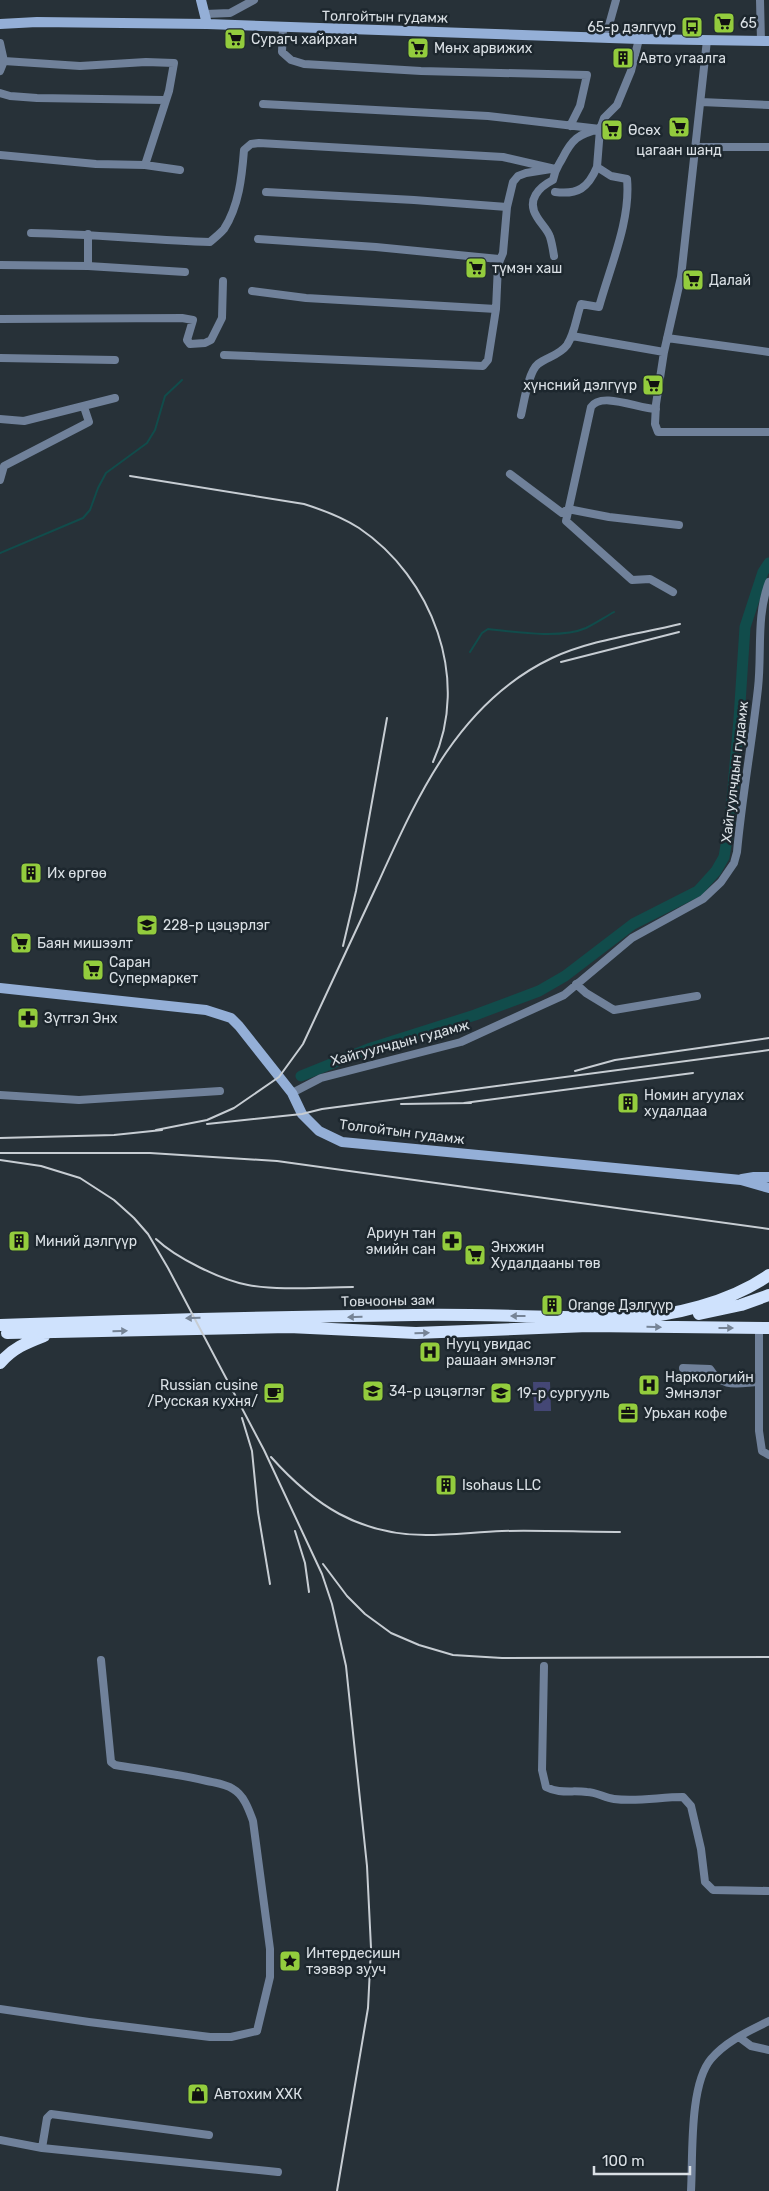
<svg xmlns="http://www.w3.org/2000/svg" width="769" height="2191" font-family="Rubik,sans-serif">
	<rect width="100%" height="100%" fill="#273138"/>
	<!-- green -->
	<path fill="#444775" d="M 533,1382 L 550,1382 L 551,1411 L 534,1411 Z"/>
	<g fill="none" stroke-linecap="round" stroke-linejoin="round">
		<!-- stream -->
		<path stroke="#114c4b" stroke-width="2" d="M 0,553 L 83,518 L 90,510 L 98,488 L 106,473 L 147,443 L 155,430 L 165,396 L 182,380
			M 470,652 L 482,633 L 488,629 C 515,632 561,639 586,628 C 596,623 605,617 614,612"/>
		<!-- river -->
		<path stroke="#114c4b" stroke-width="11" d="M 301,1076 L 368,1049 L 475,1015 L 539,991 L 565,976 L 633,924 L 698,891 L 716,871 L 724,857 L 730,822 L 739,719 L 745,627 L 763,572 L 769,563"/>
		<!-- minor -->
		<path stroke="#70819a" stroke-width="8" d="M 760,0 L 761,41
			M 205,14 L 230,13 L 254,0
			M 283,28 L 282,52 L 291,60 L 304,64 L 421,71 L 587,75 L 580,106 L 570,126
			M 601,37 L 609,25 L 616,0
			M 707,40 L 681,277 L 664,352 L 656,404 L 655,424 L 658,432 L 769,432
			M 0,43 L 4,61 L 0,71
			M 4,61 L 80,66 L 146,62 L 174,63 L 169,91 L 145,165
			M 0,93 L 10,96 L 37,98 L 164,100
			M 701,102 L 769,105
			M 263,104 L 488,116 L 600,129 L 597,167 L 611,176 L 627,179 C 631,220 610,267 599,307 L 581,304 C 576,318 575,333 567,345 C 560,355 547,357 538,364 C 528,372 524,403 521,415
			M 695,147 L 769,147
			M 0,155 L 96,164 L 145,165 L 180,170
			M 266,192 L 414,200 L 507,207
			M 555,192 C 578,195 588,188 597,167
			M 31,233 C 91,234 150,240 210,242 C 214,238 220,234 224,229 C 239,206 242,176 244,150 L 251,144 L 259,143 L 503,157 L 555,169
			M 258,239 L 376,247 L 499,259
			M 554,256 C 553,250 552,243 550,237 C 548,230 541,224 537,217 C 526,200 539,187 553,180 C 555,169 557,168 562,159 C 572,139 578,134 600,129 L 604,118 L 617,105 L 631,71 L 639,39
			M 0,265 L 88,266 L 185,272
			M 88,266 L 88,234
			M 252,291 L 306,298 L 496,309
			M 0,319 L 182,318 L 193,320 L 187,340 L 190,344 L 205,343 L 211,340 L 222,318 L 223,281
			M 572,336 L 664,352
			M 667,338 L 769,352
			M 224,355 L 483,366 L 488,360 L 496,309 L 498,265 L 503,253 L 507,207 L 513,182 L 518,176 L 526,173 L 551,169
			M 0,358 L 115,360
			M 656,409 C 639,409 601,391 591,407 L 566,521 L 632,580 L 650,579 L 673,592
			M 0,419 L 24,421 L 115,398
			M 510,474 L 562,513 L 568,509 L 609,517 L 679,525
			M 0,480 L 4,466 L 89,422 L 84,407
			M 576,984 L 586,993 L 614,1010 L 697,996
			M 292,1093 L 321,1078 L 461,1042 L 564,995 L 632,938 L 703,899 L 721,882 L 734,863 L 737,852 C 742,797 752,743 758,688 C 762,653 756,616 769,582
			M 0,1095 L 79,1100 L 220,1091
			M 759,1328 L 759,1431 L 762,1451 L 769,1455
			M 683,1368 L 710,1369 C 722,1389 738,1383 759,1382
			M 544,1666 L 542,1770 L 546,1787 C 559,1794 573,1790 587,1792 C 596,1792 605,1798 614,1799 C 638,1802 660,1797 683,1797 L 691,1806 L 701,1849 L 705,1882 L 713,1890 L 769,1891
			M 0,2009 L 89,2022 L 210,2037 L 231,2037 L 257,2031 L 270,1977 L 270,1949 L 253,1821 C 249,1810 244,1795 233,1789 C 226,1784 216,1783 207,1781 C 177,1774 146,1770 115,1765 L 111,1762 L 101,1660
			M 739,2037 L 751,2046 L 769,2050
			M 0,2140 L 42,2148 L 278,2172
			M 42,2148 L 47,2118 L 51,2114 L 209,2135
			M 691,2191 C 693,2157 689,2085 711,2059 C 726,2041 749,2031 769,2021"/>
		<!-- secondary -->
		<path stroke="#94afd7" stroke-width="10" d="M 201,0 L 207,24
			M 0,24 L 37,22 L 207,24 L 639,39 L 769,41
			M 0,988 L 206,1010 L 231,1018 L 239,1026 L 292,1093 L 302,1114 L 319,1131 L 342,1142 L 741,1180 L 769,1188
			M 742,1179 L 754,1177 L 769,1177"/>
		<!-- trunk -->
		<path stroke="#cfe2fd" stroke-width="12" d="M 699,1314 L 741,1305 L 769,1295
			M 0,1325 C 138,1320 276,1317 414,1315 C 463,1314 513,1316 562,1317 C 583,1317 604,1318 625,1318 C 672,1317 730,1302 769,1275
			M 7,1333 L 289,1327 L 416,1333 L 588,1326 L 769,1328
			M 0,1363 C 13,1348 26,1343 44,1336"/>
		<!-- rail -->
		<path stroke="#c7cdd3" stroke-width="2" d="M 130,476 L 304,504 C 323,510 342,517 359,528 C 432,577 471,679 433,762
			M 561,662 L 679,632
			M 343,946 L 356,891 L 387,718
			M 575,1071 L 615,1060 L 769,1038
			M 464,1103 L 693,1073
			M 401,1104 L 471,1103
			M 207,1124 L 302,1114 L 322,1109 L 769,1050
			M 156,1130 L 207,1120 L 234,1108 L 279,1077 L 303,1044 C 328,990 353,937 378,883 C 418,795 459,702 552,658 C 590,640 639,634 680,624
			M 0,1138 L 114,1135 L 162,1130
			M 0,1153 L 150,1153 L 277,1161 L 769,1229
			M 0,1160 L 41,1166 L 80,1178 L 114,1200 L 134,1218 L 148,1234 L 168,1268 L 264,1450 L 322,1574 L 332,1604 L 346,1666 L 367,1866 L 371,1948 L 368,2008 L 337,2191
			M 156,1239 C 176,1258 221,1280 248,1285 C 281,1291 319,1287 353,1287
			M 242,1418 L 252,1451 L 258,1512 L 270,1584
			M 271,1457 C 314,1505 359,1535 426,1535 C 451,1535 476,1532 502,1531 C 541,1530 581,1532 620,1532
			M 295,1531 L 305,1563 L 309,1592
			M 323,1564 L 347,1596 L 365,1614 L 391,1633 L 419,1645 L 453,1655 L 502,1658 L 769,1657"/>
	</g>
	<!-- one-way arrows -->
	<defs><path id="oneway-solid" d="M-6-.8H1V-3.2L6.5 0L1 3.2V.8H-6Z" transform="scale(1.25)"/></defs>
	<g fill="#768496">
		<use href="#oneway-solid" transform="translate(518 1316) rotate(-180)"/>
		<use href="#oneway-solid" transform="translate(355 1317) rotate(179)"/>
		<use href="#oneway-solid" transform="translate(193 1318) rotate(179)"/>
		<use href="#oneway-solid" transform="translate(654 1327) rotate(1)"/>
		<use href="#oneway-solid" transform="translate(726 1328)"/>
		<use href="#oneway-solid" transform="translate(120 1331) rotate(-1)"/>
		<use href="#oneway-solid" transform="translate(422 1333) rotate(-2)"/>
	</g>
	<!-- icons -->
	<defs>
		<g id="supermarket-square" transform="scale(1.125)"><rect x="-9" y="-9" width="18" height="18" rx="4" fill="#93cc3d" stroke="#1d272e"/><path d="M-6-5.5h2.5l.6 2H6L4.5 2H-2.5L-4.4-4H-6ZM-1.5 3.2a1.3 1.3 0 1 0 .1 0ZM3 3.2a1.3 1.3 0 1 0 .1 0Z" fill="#111"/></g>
		<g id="bus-square" transform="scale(1.125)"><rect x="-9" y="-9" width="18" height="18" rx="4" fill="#93cc3d" stroke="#1d272e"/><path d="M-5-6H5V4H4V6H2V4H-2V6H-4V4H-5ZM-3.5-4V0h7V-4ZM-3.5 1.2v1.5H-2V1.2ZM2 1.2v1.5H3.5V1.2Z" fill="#111"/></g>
		<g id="building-square" transform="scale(1.125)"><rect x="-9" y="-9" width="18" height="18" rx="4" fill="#93cc3d" stroke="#1d272e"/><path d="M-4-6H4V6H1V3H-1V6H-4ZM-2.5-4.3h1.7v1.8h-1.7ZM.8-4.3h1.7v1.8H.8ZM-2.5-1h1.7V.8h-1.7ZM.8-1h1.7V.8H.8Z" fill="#111"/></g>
		<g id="school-square" transform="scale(1.125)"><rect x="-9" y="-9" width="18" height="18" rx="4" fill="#93cc3d" stroke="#1d272e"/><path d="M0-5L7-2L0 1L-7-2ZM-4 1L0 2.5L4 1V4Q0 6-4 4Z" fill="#111"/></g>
		<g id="pharmacy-square" transform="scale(1.125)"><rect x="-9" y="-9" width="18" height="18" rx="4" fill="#93cc3d" stroke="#1d272e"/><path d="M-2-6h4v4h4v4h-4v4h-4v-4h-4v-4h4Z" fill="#111"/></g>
		<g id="hospital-square" transform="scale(1.125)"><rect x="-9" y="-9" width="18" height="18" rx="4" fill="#93cc3d" stroke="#1d272e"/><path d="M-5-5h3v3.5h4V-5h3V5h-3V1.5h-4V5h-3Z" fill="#111"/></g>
		<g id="cafe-square" transform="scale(1.125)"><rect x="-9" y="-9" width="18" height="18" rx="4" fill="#93cc3d" stroke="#1d272e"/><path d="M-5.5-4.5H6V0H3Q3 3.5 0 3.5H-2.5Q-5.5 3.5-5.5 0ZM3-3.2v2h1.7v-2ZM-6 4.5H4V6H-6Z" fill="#111"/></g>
		<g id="office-square" transform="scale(1.125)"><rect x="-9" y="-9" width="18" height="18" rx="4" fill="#93cc3d" stroke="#1d272e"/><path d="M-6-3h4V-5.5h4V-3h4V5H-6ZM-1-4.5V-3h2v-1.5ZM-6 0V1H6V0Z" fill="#111"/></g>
		<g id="sight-square" transform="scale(1.125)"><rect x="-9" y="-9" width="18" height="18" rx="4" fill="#93cc3d" stroke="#1d272e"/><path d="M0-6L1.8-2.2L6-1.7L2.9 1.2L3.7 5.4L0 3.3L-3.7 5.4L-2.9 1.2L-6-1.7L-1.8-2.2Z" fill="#111"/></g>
		<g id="shop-square" transform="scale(1.125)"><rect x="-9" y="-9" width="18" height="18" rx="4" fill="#93cc3d" stroke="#1d272e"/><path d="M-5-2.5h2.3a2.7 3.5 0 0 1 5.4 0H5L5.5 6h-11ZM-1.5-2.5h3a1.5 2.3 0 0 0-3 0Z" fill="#111"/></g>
	</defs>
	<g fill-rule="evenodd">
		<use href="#supermarket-square" x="724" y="23"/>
		<use href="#bus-square" x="692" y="27"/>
		<use href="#supermarket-square" x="235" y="39"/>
		<use href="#supermarket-square" x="418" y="48"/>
		<use href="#building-square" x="623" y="58"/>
		<use href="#supermarket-square" x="679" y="127"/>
		<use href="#supermarket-square" x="612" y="130"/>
		<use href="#supermarket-square" x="476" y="268"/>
		<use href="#supermarket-square" x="693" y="280"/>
		<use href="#supermarket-square" x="653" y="385"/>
		<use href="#building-square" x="31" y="873"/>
		<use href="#school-square" x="147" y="925"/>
		<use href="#supermarket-square" x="21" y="943"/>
		<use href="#supermarket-square" x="93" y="970"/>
		<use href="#pharmacy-square" x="28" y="1018"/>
		<use href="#building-square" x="628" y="1103"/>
		<use href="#building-square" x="19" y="1241"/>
		<use href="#pharmacy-square" x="452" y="1241"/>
		<use href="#supermarket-square" x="475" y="1255"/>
		<use href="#building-square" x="552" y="1305"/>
		<use href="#hospital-square" x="430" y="1352"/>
		<use href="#hospital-square" x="649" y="1385"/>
		<use href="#school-square" x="373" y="1391"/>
		<use href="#cafe-square" x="274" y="1393"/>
		<use href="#school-square" x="501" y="1393"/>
		<use href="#office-square" x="628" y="1413"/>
		<use href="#building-square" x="446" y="1485"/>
		<use href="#sight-square" x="290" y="1961"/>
		<use href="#shop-square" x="198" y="2094"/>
	</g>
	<g text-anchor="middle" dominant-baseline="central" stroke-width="5" stroke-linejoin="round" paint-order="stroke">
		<!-- street labels -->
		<g font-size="14" fill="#dae0e5" stroke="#1d272e">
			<text transform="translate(385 17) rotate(1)">Толгойтын гудамж</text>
			<text transform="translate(735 772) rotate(-83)">Хайгуулчдын гудамж</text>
			<text transform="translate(400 1043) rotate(-15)">Хайгуулчдын гудамж</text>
			<text transform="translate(402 1132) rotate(7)">Толгойтын гудамж</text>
			<text transform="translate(388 1301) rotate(-1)">Товчооны зам</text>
		</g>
		<!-- poi labels -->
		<g font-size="14" fill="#dae0e5" stroke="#1d272e" text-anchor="start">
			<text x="740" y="23">65</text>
			<text x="676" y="27" text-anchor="end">65-р дэлгүүр</text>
			<text x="251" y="39">Сурагч хайрхан</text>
			<text x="434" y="48">Мөнх арвижих</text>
			<text x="639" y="58">Авто угаалга</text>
			<text x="628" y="130">Өсөх</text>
			<text x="679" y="150" text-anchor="middle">цагаан шанд</text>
			<text x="492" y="268">түмэн хаш</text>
			<text x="709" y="280">Далай</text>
			<text x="637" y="385" text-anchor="end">хүнсний дэлгүүр</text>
			<text x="47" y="873">Их өргөө</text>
			<text x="163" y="925">228-р цэцэрлэг</text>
			<text x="37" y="943">Баян мишээлт</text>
			<text x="109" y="962">Саран<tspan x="109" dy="16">Супермаркет</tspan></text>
			<text x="44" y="1018">Зүтгэл Энх</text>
			<text x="644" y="1095">Номин агуулах<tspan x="644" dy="16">худалдаа</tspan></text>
			<text x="436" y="1233" text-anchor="end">Ариун тан<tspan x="436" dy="16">эмийн сан</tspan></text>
			<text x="35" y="1241">Миний дэлгүүр</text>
			<text x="491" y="1247">Энхжин<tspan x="491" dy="16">Худалдааны төв</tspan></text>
			<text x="568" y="1305">Orange Дэлгүүр</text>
			<text x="446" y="1344">Нууц увидас<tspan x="446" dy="16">рашаан эмнэлэг</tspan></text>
			<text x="665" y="1377">Наркологийн<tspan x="665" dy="16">Эмнэлэг</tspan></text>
			<text x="258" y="1385" text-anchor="end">Russian cusine<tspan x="258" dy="16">/Русская кухня/</tspan></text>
			<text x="389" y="1391">34-р цэцэглэг</text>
			<text x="517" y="1393">19-р сургууль</text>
			<text x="644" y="1413">Урьхан кофе</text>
			<text x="462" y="1485">Isohaus LLC</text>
			<text x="306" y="1953">Интердесишн<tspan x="306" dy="16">тээвэр зууч</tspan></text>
			<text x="214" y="2094">Автохим ХХК</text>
		</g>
	</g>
	<!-- scale -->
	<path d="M594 2166v8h96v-8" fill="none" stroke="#dae0e5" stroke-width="2.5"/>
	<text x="602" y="2166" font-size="15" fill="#dae0e5" stroke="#1d272e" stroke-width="4" paint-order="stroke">100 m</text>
</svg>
